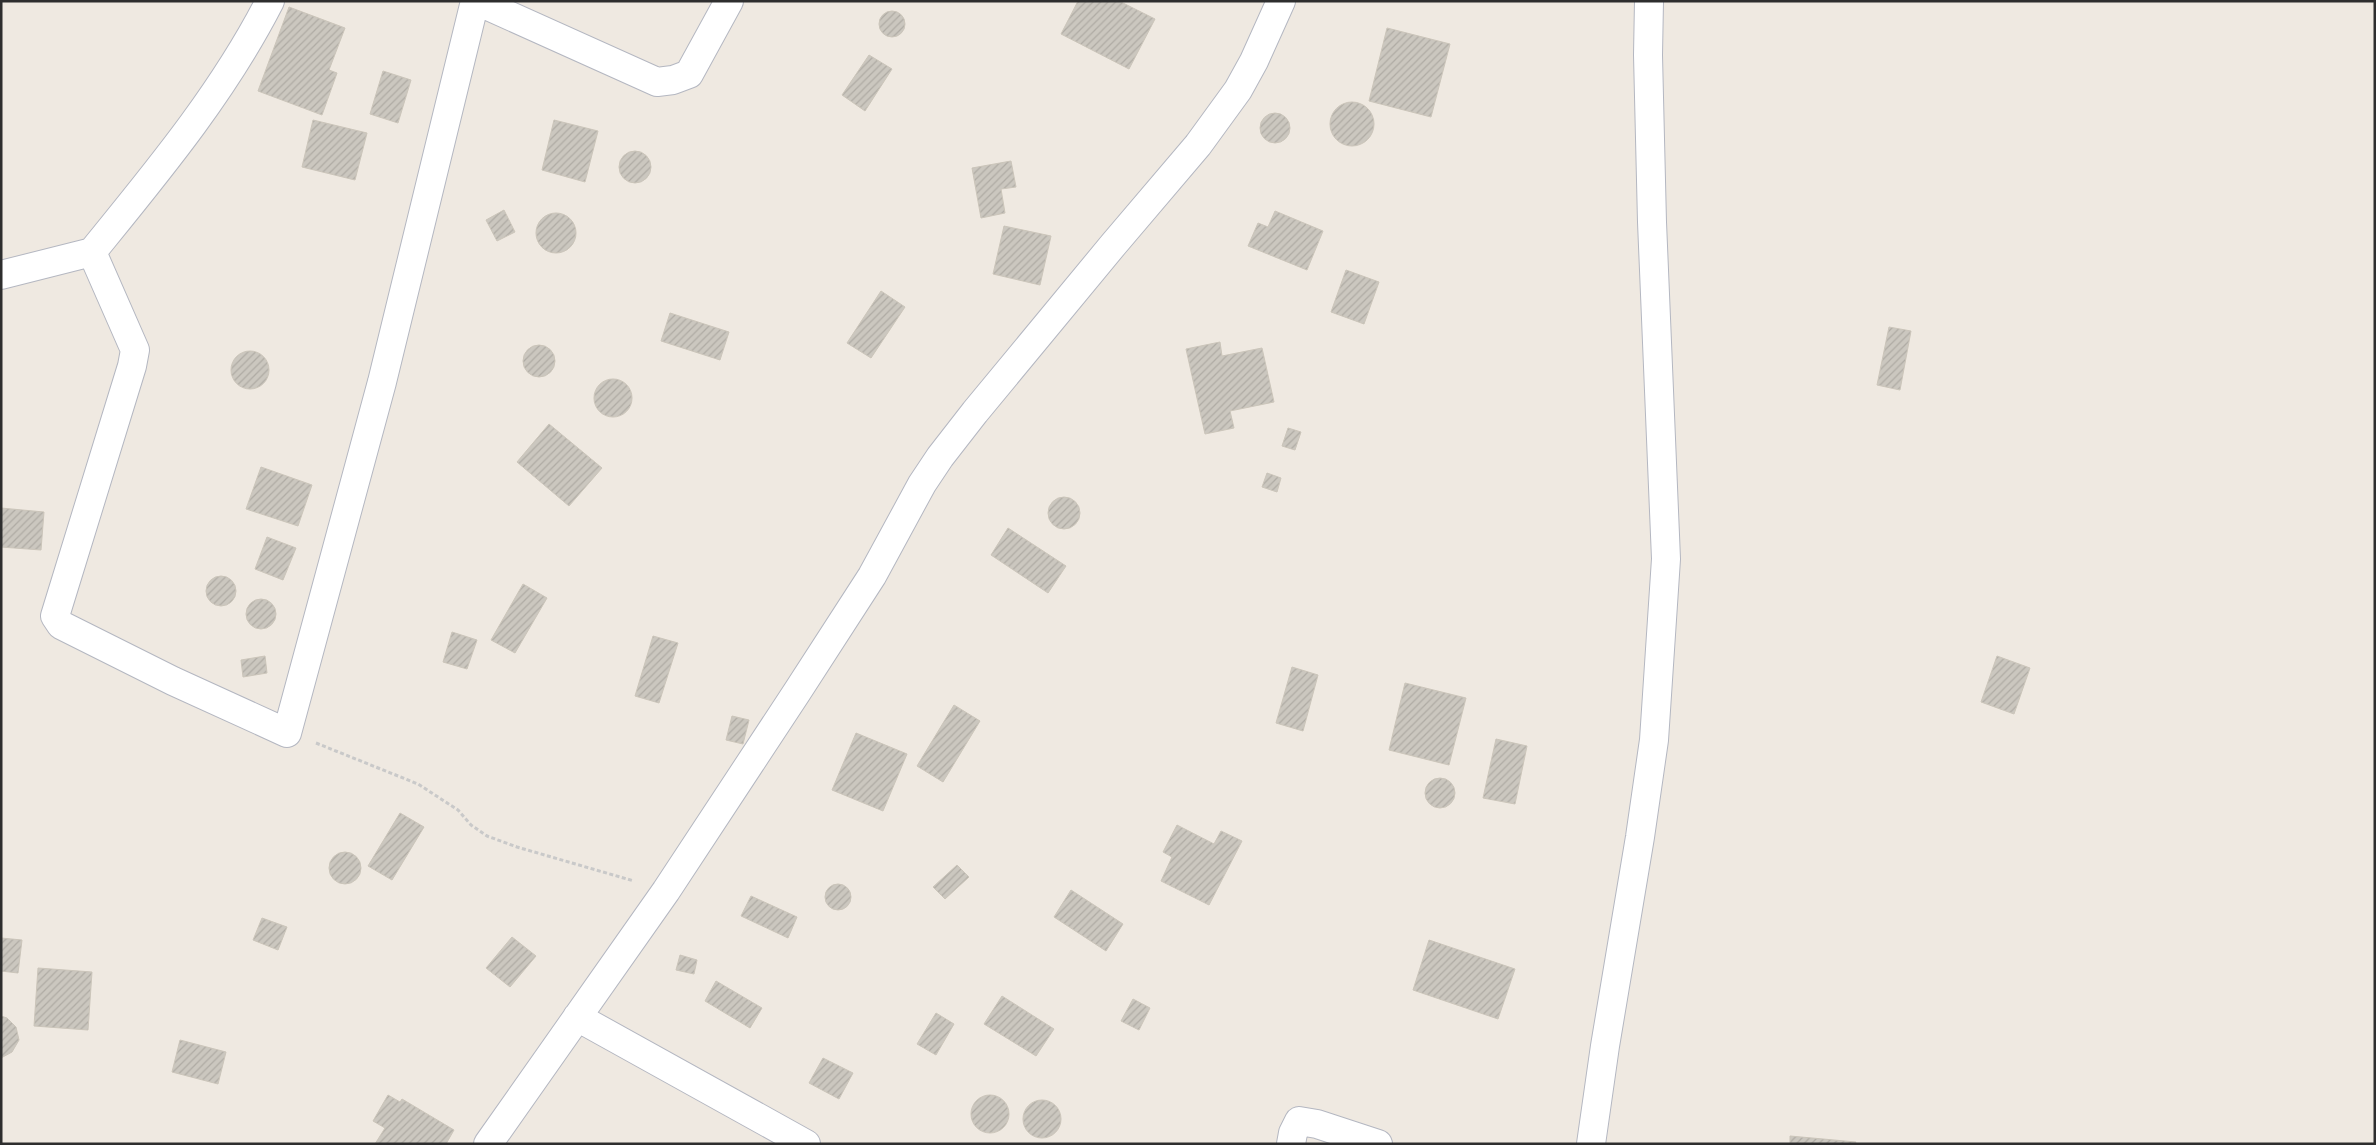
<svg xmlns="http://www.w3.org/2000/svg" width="2376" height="1145" font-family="'DejaVu Sans',sans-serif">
	<defs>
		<pattern id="building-hatch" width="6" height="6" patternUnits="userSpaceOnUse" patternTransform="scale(1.25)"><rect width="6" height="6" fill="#cbc7bf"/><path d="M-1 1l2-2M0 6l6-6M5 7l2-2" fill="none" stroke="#afaba4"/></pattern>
	</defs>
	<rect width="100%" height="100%" fill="#efe9e1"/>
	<!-- building -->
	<path fill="url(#building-hatch)" stroke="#cbc5ba" d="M 1078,1 L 1119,1 L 1155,19 L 1129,69 L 1061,34 Z
		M 289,7 L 345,28 L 329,70 L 337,73 L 322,115 L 258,91 Z
		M879 24a13 13 0 1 1 26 0a13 13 0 1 1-26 0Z
		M 1387,28 L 1450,44 L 1431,117 L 1369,101 Z
		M 869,55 L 892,69 L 865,111 L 842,95 Z
		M 383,71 L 411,80 L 398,123 L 370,114 Z
		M1330 124a22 22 0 1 1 44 0a22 22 0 1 1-44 0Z
		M1260 128a15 15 0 1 1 30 0a15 15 0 1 1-30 0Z
		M 313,120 L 367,133 L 355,180 L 302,167 Z
		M 554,120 L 598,131 L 585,182 L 542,170 Z
		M619 167a16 16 0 1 1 32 0a16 16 0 1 1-32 0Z
		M 1011,161 L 1016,187 L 1001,189 L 1005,213 L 981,218 L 972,168 Z
		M 504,210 L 515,232 L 497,241 L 486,220 Z
		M 1275,211 L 1323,231 L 1307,270 L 1248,246 L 1258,223 L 1268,227 Z
		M536 233a20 20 0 1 1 40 0a20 20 0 1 1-40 0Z
		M 1004,226 L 1051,236 L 1040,285 L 993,274 Z
		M 1346,270 L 1379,282 L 1364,324 L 1331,312 Z
		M 881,291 L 905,307 L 871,358 L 847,343 Z
		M 670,313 L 729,332 L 720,360 L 661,341 Z
		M 1889,327 L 1911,331 L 1900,390 L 1877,385 Z
		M 1220,342 L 1222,356 L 1262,348 L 1274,402 L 1230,411 L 1234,428 L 1205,434 L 1186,349 Z
		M523 361a16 16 0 1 1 32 0a16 16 0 1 1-32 0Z
		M231 370a19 19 0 1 1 38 0a19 19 0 1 1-38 0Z
		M594 398a19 19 0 1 1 38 0a19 19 0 1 1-38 0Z
		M 549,424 L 602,468 L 569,506 L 517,462 Z
		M 1288,428 L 1301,432 L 1295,450 L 1282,446 Z
		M 261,467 L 312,485 L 298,526 L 246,509 Z
		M 1267,473 L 1281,478 L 1277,492 L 1262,487 Z
		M1048 513a16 16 0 1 1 32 0a16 16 0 1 1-32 0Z
		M 1,508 L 44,512 L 41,550 L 1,547 Z
		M 1008,528 L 1066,566 L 1048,593 L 991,555 Z
		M 267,537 L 296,548 L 283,580 L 255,569 Z
		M206 591a15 15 0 1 1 30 0a15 15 0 1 1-30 0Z
		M 523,584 L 547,598 L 515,653 L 491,640 Z
		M246 614a15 15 0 1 1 30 0a15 15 0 1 1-30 0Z
		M 452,632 L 477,640 L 467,669 L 443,662 Z
		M 653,636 L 678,643 L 659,703 L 635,696 Z
		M 265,656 L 267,673 L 243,677 L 241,660 Z
		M 1997,656 L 2030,668 L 2014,714 L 1981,702 Z
		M 1292,667 L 1318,675 L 1303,731 L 1276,723 Z
		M 1405,683 L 1466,698 L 1449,765 L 1389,750 Z
		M 954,705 L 980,721 L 943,782 L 917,766 Z
		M 732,716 L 749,720 L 743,744 L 726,740 Z
		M 856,733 L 907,754 L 883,811 L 832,790 Z
		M 1496,739 L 1527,746 L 1515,804 L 1483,798 Z
		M1425 793a15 15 0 1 1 30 0a15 15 0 1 1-30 0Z
		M 400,813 L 424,827 L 392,880 L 368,866 Z
		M 1177,825 L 1214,844 L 1221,831 L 1242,841 L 1209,905 L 1161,881 L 1172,857 L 1163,852 Z
		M329 868a16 16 0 1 1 32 0a16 16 0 1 1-32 0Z
		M 957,865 L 969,877 L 945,899 L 933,887 Z
		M825 897a13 13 0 1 1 26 0a13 13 0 1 1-26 0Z
		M 1071,890 L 1123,924 L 1106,951 L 1054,917 Z
		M 751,896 L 797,917 L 788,938 L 741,916 Z
		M 262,918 L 287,927 L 278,950 L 253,940 Z
		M 512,937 L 536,956 L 510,987 L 486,968 Z
		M 1,938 L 22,940 L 18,973 L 1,971 Z
		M 1429,940 L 1515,969 L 1498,1019 L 1413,990 Z
		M 680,955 L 697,960 L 694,974 L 676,970 Z
		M 38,968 L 92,972 L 88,1030 L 34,1026 Z
		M 716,981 L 762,1008 L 750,1028 L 705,1001 Z
		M 1002,996 L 1054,1029 L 1036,1056 L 984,1024 Z
		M 1133,999 L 1150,1008 L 1139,1030 L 1121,1021 Z
		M 936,1013 L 954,1024 L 936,1055 L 917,1044 Z
		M 1,1016 L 7,1018 L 16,1027 L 19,1040 L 12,1052 L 1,1058 Z
		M 180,1040 L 226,1052 L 218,1084 L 172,1072 Z
		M 823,1058 L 853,1073 L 839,1099 L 809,1083 Z
		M971 1114a19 19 0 1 1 38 0a19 19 0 1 1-38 0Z
		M 388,1095 L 400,1102 L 402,1099 L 454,1130 L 446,1144 L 375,1144 L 385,1128 L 373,1121 Z
		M1023 1119a19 19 0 1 1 38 0a19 19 0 1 1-38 0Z
		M 1790,1136 L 1856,1142 L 1855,1144 L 1790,1144 Z"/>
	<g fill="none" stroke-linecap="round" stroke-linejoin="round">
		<!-- street casing -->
		<g stroke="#b4b7c1" stroke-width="30">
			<path id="street" d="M 477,1 L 657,82 L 673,80 L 689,74 L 729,1
				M 92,252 C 157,172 223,93 270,1
				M 1,275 L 92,252 L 135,350 L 132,366 L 55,616 L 61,625 L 173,681 L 287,733 L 382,382 L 475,1
				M 577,1017 L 806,1144
				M 488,1144 L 666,891 L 797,692 L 872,576 L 922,484 L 940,457 L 975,412 L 1113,245 L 1198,145 L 1238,90 L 1254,61 L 1281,1
				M 1291,1144 L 1293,1133 L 1299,1121 L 1317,1124 L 1378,1144
				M 1591,1144 L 1605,1046 L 1640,837 L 1654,740 L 1666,559 L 1652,222 L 1648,55 L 1649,1"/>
		</g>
		<!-- path -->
		<path stroke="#c9c9c9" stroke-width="3" stroke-dasharray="4 2.5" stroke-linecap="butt" d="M 316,743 L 418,784 L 458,810 L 471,825 L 487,836 L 517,847 L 634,881"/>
		<!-- street -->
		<use href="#street" stroke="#fff" stroke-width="28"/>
	</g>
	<!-- border -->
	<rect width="2376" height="1145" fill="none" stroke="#2e2e2e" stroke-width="5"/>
</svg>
